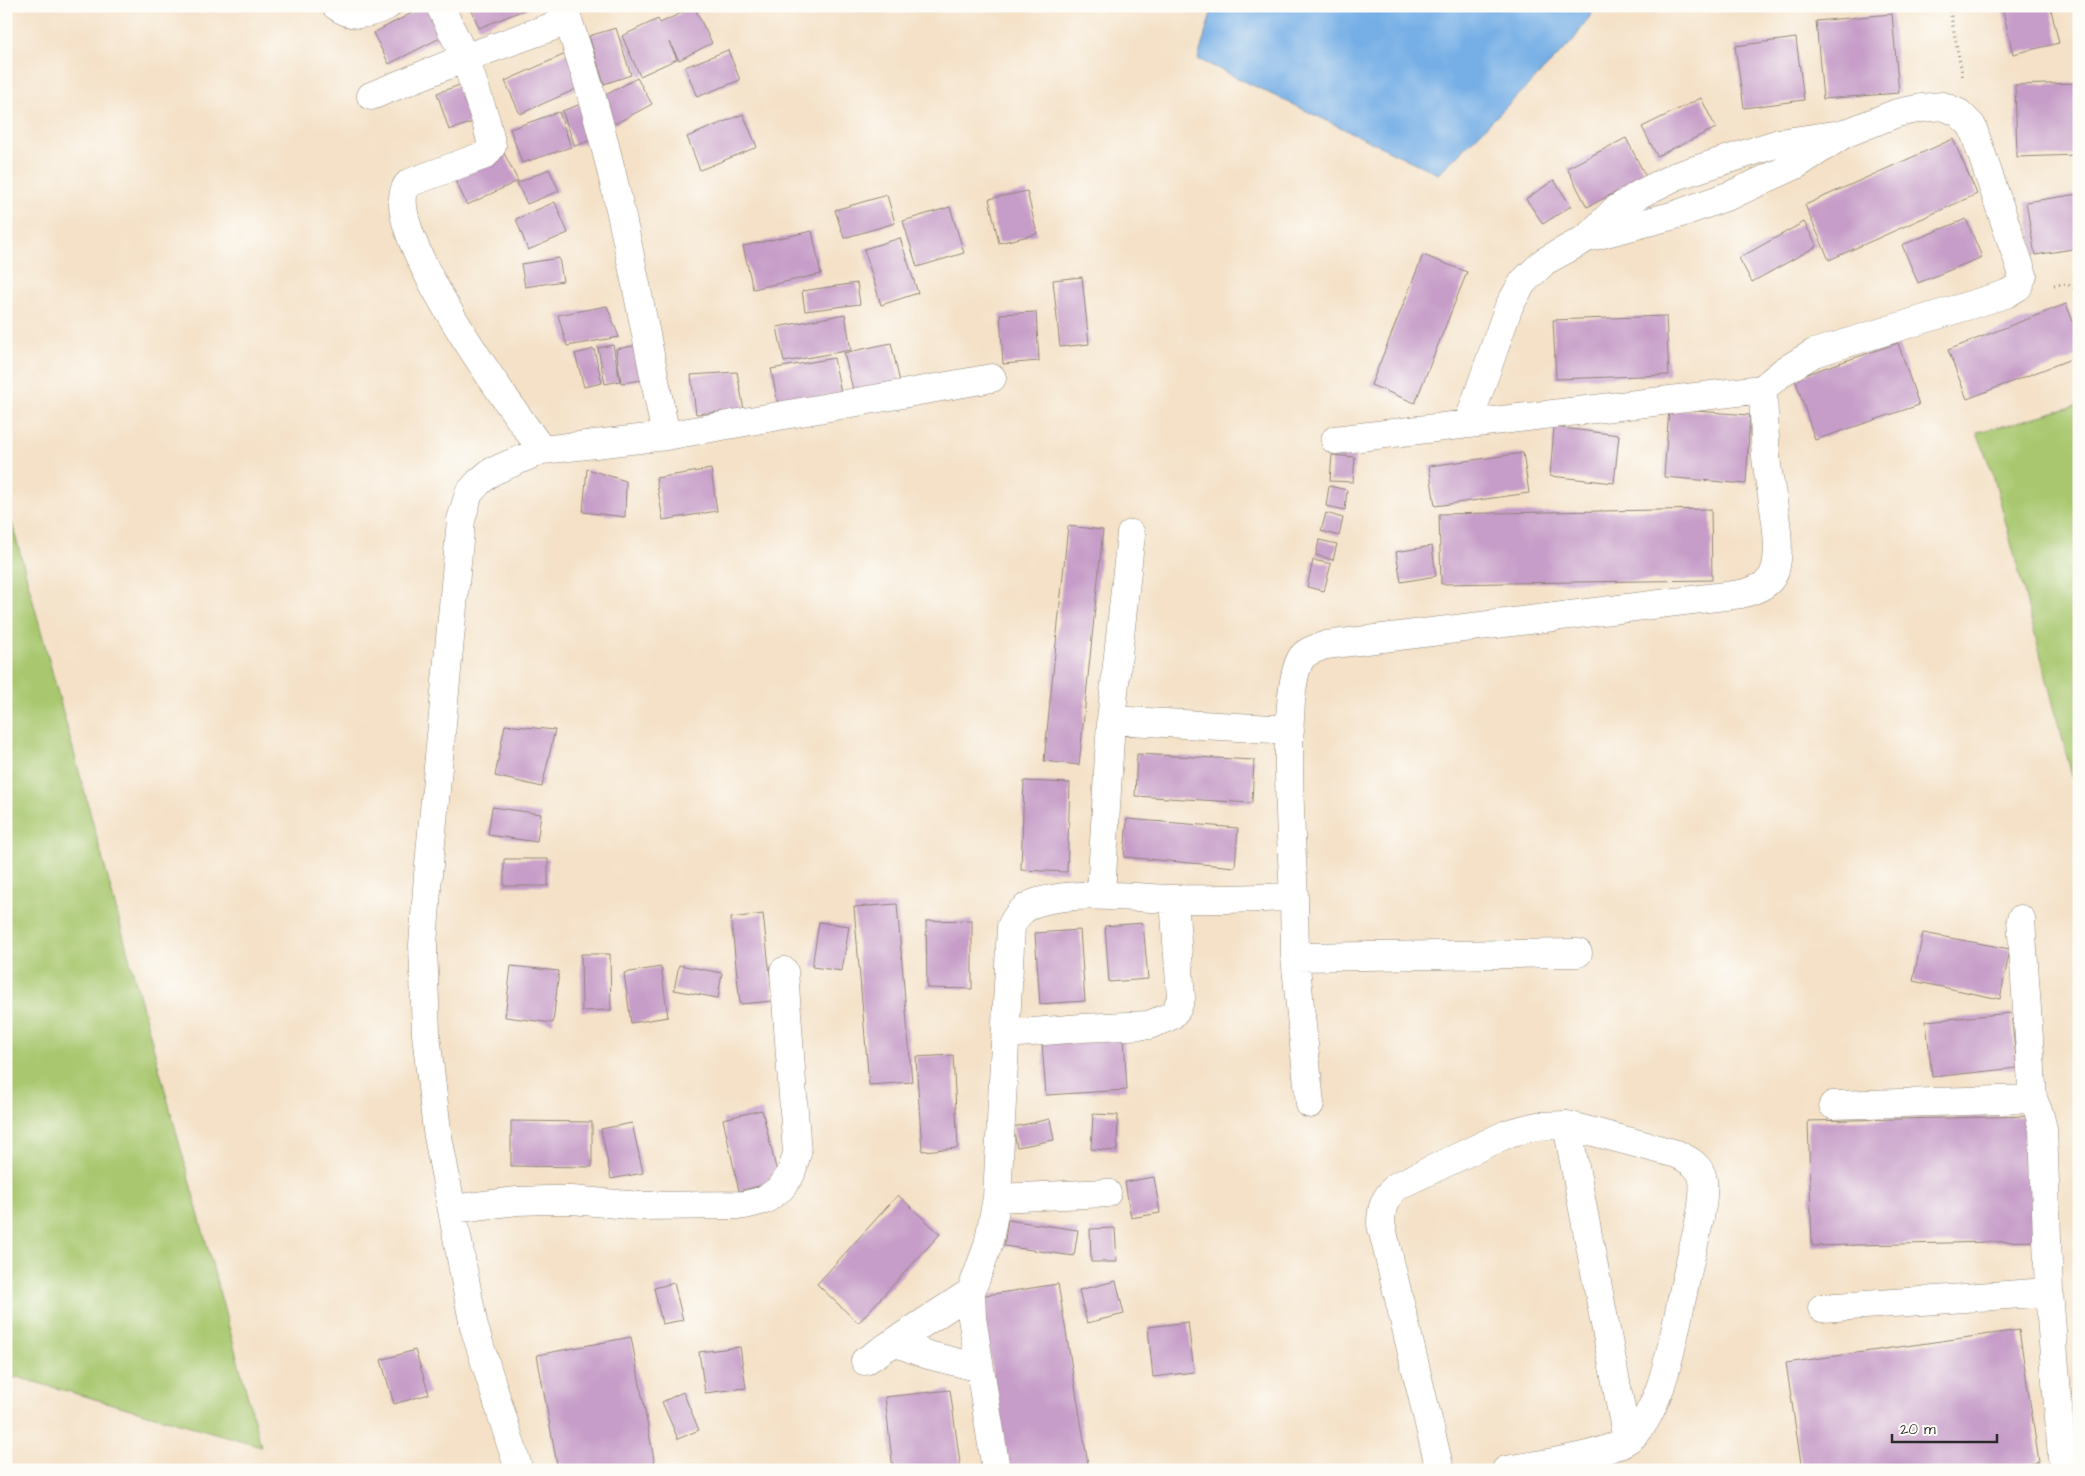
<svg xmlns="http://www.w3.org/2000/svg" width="2085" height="1476" font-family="'Architects Daughter',sans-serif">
	<rect width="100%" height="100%" fill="#fdfcf7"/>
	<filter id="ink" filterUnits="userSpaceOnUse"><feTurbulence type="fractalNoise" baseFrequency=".02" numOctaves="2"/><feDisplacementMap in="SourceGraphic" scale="10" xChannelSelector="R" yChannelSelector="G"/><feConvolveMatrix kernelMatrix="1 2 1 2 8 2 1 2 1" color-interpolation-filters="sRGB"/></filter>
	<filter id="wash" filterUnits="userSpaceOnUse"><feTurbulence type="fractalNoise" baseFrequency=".0096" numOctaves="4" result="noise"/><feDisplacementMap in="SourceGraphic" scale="20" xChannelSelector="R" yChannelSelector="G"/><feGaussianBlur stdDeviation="1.12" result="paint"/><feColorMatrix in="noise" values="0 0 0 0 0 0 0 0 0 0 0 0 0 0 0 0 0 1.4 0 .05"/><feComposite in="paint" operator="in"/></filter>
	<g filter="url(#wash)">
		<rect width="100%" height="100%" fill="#f4e1c7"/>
		<!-- green -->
		<path fill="#a8c76e" stroke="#6a794c" d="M 2079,405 L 2079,802 L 1993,474 L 1977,432 L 2007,425 Z
			M 6,501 L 261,1446 L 17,1377 L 6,1380 Z"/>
		<!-- water -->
		<path fill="#76afe6" stroke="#506d88" d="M 1213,6 L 1597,6 L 1572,42 L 1438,174 L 1198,59 Z"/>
		<g id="blocks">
			<!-- building -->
			<path fill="#c69cc8" d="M 426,6 L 442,37 L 389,64 L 373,33 Z
				M 470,6 L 534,6 L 479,28 Z
				M 2002,6 L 2050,6 L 2059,43 L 2013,54 Z
				M 694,7 L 712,43 L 679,60 L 669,42 L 677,59 L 640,76 L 622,36 L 658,19 L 660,23 Z
				M 1892,14 L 1899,93 L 1823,99 L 1816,21 Z
				M 616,28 L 631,75 L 604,84 L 589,36 Z
				M 1796,38 L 1804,100 L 1744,108 L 1735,46 Z
				M 728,50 L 740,80 L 697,97 L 685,67 Z
				M 570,52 L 585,85 L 520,114 L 505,81 Z
				M 637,78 L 652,104 L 615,124 L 600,98 Z
				M 471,81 L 483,119 L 449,130 L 437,93 Z
				M 2079,83 L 2079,155 L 2017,157 L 2015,85 Z
				M 1701,98 L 1716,128 L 1657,156 L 1642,127 Z
				M 584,103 L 597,138 L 575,146 L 562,111 Z
				M 559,112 L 571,147 L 522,163 L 510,129 Z
				M 743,114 L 757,147 L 700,170 L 687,137 Z
				M 1626,138 L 1646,177 L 1587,207 L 1567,168 Z
				M 1953,139 L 1977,194 L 1829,260 L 1805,205 Z
				M 503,151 L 518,181 L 467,205 L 453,175 Z
				M 549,169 L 559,191 L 527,204 L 517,183 Z
				M 1554,180 L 1571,206 L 1543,224 L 1526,199 Z
				M 1027,191 L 1037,234 L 999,243 L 989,199 Z
				M 2079,194 L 2079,248 L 2035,255 L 2026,202 Z
				M 887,195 L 895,223 L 844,238 L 835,210 Z
				M 555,202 L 568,233 L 528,250 L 516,219 Z
				M 950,207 L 964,253 L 917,267 L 903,221 Z
				M 1966,219 L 1982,257 L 1918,283 L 1902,245 Z
				M 1804,222 L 1817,246 L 1752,282 L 1739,258 Z
				M 812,231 L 821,274 L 753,289 L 743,246 Z
				M 900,238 L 918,293 L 881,305 L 864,249 Z
				M 1423,255 L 1467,272 L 1415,403 L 1371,385 Z
				M 559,258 L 563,281 L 525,287 L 521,264 Z
				M 1082,277 L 1089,344 L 1060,347 L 1053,280 Z
				M 857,283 L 860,304 L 805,311 L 802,291 Z
				M 2066,304 L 2079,336 L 2079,356 L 1967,399 L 1948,350 Z
				M 607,306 L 619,337 L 567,346 L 558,315 Z
				M 1036,312 L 1039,361 L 1003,364 L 1000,314 Z
				M 845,314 L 851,350 L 784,362 L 777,327 Z
				M 1666,316 L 1669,375 L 1556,379 L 1553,320 Z
				M 891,343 L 902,391 L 856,402 L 844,353 Z
				M 1898,343 L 1919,405 L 1815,440 L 1795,378 Z
				M 644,344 L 650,379 L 621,383 L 616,349 Z
				M 613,345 L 620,381 L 605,384 L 598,348 Z
				M 594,349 L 602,383 L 584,387 L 575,354 Z
				M 834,358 L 841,393 L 778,404 L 771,369 Z
				M 737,372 L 744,410 L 696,414 L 691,375 Z
				M 1669,409 L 1750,415 L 1746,484 L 1664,477 Z
				M 1554,427 L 1619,435 L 1614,483 L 1550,476 Z
				M 1523,453 L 1529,493 L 1435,506 L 1429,466 Z
				M 1332,455 L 1355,457 L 1353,482 L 1330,481 Z
				M 587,469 L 626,481 L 625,517 L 583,512 Z
				M 711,469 L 717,511 L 663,520 L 656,478 Z
				M 1329,486 L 1347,490 L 1345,510 L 1326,506 Z
				M 1711,509 L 1712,580 L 1441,584 L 1439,514 Z
				M 1326,513 L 1343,518 L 1339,536 L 1321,531 Z
				M 1068,526 L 1103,530 L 1079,765 L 1044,761 Z
				M 1319,540 L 1337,544 L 1333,560 L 1316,555 Z
				M 1432,546 L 1436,576 L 1401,582 L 1396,552 Z
				M 1313,560 L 1331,564 L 1324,591 L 1307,587 Z
				M 505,725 L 555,730 L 542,787 L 495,776 Z
				M 1137,754 L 1254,760 L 1252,803 L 1135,796 Z
				M 1024,781 L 1070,783 L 1067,872 L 1021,870 Z
				M 492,807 L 541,814 L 537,842 L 488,835 Z
				M 1127,819 L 1238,828 L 1235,867 L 1124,857 Z
				M 504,859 L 548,859 L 548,886 L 504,886 Z
				M 897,904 L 912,1082 L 869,1085 L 854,907 Z
				M 763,914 L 773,1001 L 740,1004 L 731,918 Z
				M 972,920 L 972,989 L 927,988 L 926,921 Z
				M 819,922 L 849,926 L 842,971 L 812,967 Z
				M 1143,923 L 1148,979 L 1109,982 L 1105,926 Z
				M 1080,930 L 1085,1001 L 1040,1004 L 1035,933 Z
				M 1923,933 L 2010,949 L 2000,999 L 1913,981 Z
				M 581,954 L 610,954 L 611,1010 L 582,1011 Z
				M 679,965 L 722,973 L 718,998 L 674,990 Z
				M 511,966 L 559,971 L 553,1023 L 505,1017 Z
				M 661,967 L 668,1017 L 631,1023 L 624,973 Z
				M 2011,1013 L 2017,1068 L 1932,1077 L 1926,1021 Z
				M 1124,1038 L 1127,1090 L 1046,1095 L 1042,1043 Z
				M 953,1055 L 958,1148 L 922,1151 L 916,1057 Z
				M 762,1110 L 779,1181 L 739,1191 L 723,1119 Z
				M 1093,1114 L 1118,1115 L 1117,1151 L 1091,1149 Z
				M 2034,1116 L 2037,1241 L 1812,1246 L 1808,1121 Z
				M 1050,1119 L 1054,1140 L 1017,1147 L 1013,1127 Z
				M 511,1121 L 592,1122 L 592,1167 L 511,1166 Z
				M 632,1123 L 643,1173 L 611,1179 L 601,1129 Z
				M 1154,1177 L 1160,1213 L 1131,1218 L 1125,1182 Z
				M 898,1195 L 940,1234 L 858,1323 L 817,1284 Z
				M 1008,1220 L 1078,1230 L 1074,1256 L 1004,1246 Z
				M 1115,1228 L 1117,1262 L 1091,1262 L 1090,1229 Z
				M 1116,1281 L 1124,1314 L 1087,1323 L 1079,1290 Z
				M 674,1283 L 683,1320 L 662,1324 L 654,1288 Z
				M 1058,1284 L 1089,1470 L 1009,1470 L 980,1296 Z
				M 1188,1322 L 1194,1372 L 1153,1377 L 1148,1327 Z
				M 2019,1330 L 2039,1462 L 1985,1470 L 1802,1470 L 1786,1363 Z
				M 631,1337 L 656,1470 L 558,1470 L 537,1355 Z
				M 740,1347 L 746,1388 L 705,1393 L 699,1352 Z
				M 415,1350 L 429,1394 L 394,1404 L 381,1360 Z
				M 950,1390 L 961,1470 L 893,1470 L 885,1397 Z
				M 683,1392 L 699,1430 L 678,1439 L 662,1402 Z"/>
		</g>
	</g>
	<g filter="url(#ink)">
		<use href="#blocks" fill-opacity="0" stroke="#908679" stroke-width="1"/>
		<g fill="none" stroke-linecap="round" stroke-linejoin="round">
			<!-- street casing -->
			<g stroke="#908679" stroke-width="29">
				<path id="street" d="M 336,6 C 354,19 368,14 387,6
					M 440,6 L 465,58 L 486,121 L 492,146 L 485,155 L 409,183 C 371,218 516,414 542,450
					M 563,6 C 613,146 637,292 666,436
					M 371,96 L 465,58 L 568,21
					M 1587,238 L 1615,210 L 1640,194 L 1676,176 L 1779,143 L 1834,135
					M 1335,440 L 1762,389
					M 1111,720 L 1290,730
					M 1101,895 L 1111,720 L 1131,534
					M 1294,897 L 1295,957 L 1310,1104
					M 2021,919 L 2033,1099 L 2039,1113 L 2043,1129 L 2049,1292 L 2063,1470
					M 1295,957 L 1578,953
					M 1006,1034 L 1082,1028 L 1149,1025 L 1171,1016 L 1177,1009 L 1181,998 L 1174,899
					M 1833,1105 L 2033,1099
					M 1567,1125 L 1627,1440
					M 997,1198 L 1107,1193
					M 452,1209 L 517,1201 L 548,1200 L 572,1200 L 640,1206 L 745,1205 L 765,1200 L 781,1188 L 791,1174 L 797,1153 L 784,971
					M 1822,1308 L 2049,1292
					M 894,1342 L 928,1355 L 980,1368
					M 865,1361 L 971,1292
					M 519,1470 L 474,1327 L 437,1131 L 426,1034 L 423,945 L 428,875 L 461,520 L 469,493 L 479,482 L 491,472 L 542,450 L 666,436 L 992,378
					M 996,1470 L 972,1318 L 971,1292 L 988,1245 L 997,1198 L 1011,927 C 1016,915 1024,906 1038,902 C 1082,890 1130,898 1175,899 C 1215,900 1254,898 1294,897 C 1292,852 1280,688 1302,657 C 1308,650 1318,648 1326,645 L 1741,594 C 1753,591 1768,586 1773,575 C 1786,549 1769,488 1766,457 C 1764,434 1765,411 1762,389 L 1784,371 L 1814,353 L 2006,294 L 2018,287 L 2023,275 L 1972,126 L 1959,113 L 1943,106 L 1922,108 L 1897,113 L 1844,134 L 1796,165 L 1731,195 L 1675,215 L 1587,238 L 1545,261 L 1523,282 L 1509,306 L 1468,423
					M 1440,1470 L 1381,1224 C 1381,1206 1385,1198 1397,1186 L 1509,1133 L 1537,1126 L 1567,1125 L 1677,1154 C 1689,1160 1701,1166 1703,1180 C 1706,1203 1693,1246 1688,1270 C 1679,1309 1673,1350 1660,1388 C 1654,1403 1646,1424 1634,1435 C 1611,1456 1538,1464 1506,1470"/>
			</g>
			<!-- path -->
			<path stroke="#908679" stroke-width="3" stroke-dasharray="1 4" stroke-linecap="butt" d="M 1949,6 L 1963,78
				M 2054,285 L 2067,284 L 2079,291"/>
			<!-- street -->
			<use href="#street" stroke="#fff" stroke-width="28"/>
		</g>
	</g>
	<!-- margin -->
	<rect width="2085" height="1476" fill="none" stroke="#fdfcf7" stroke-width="25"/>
	<!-- scale -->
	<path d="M1892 1434v8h105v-8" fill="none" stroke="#2b2b2b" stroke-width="2.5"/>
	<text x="1900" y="1434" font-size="15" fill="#2b2b2b" stroke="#fdfcf7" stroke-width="4" paint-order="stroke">20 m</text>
</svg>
